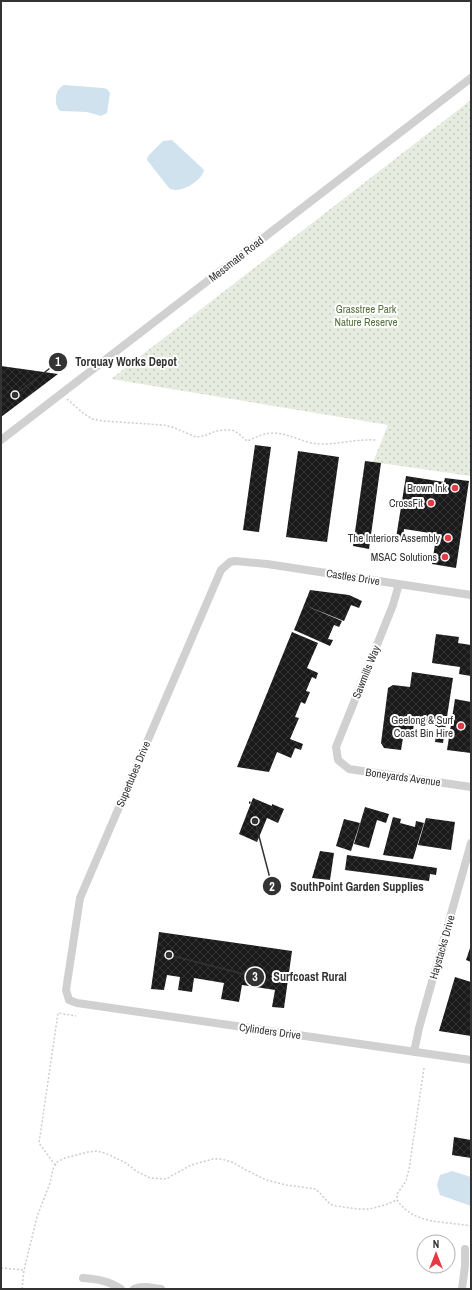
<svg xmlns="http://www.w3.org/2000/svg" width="472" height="1290" font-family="'Archivo Narrow',sans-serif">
	<defs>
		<pattern id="park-dots" width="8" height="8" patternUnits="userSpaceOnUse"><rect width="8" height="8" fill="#e6ecdf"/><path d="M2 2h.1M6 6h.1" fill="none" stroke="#c6cbc0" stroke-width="1.8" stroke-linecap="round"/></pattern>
		<pattern id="building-cross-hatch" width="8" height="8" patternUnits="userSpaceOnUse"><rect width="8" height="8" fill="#1a1a1a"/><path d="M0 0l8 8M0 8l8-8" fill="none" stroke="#333"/></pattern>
	</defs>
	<rect width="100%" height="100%" fill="#fff"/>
	<!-- park -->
	<path fill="url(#park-dots)" d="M 471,100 L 471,476 L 373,462 L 388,425 L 111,379 Z"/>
	<!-- water -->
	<path fill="#cfe2ee" d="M 64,85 L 103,88 L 107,89 L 110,93 L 107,113 L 101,116 L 87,112 L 60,111 C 53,104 55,89 64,85 Z
		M 172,140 L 201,167 L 204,170 C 202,181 179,195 169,188 L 147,160 L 148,156 L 163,141 Z
		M 452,1171 L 471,1177 L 471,1206 L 440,1195 L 437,1185 L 440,1175 Z"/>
	<!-- building -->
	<path fill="url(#building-cross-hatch)" d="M 1,366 L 58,374 L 1,417 Z
		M 255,445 L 271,447 L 259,532 L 243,530 Z
		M 298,451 L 339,457 L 327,542 L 286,537 Z
		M 365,461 L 381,463 L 369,549 L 353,546 Z
		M 406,476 L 444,482 L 445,478 L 469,481 L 456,568 L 432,564 L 435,544 L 429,543 L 430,533 L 404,529 L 403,539 L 396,538 Z
		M 310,590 L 349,595 L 362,601 L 359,608 L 351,605 L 344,621 L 304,605 Z
		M 304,605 L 342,621 L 339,627 L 334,625 L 328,639 L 333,640 L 330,646 L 294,630 Z
		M 292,632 L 318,643 L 307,668 L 318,673 L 316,679 L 312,677 L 306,691 L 310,692 L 305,704 L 301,702 L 295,717 L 299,718 L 290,739 L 303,744 L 301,750 L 295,748 L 291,758 L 277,752 L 269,772 L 237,767 Z
		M 436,634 L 459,637 L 458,643 L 471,645 L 471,676 L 459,674 L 460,667 L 432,663 Z
		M 412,672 L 453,678 L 443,743 L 435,742 L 437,726 L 414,723 L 412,739 L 403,738 L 401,750 L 384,748 L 381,743 L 388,688 L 393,685 L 410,687 Z
		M 455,699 L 471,702 L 471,753 L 447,750 Z
		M 253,798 L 272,806 L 272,804 L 284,809 L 278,823 L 267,818 L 257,842 L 239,834 L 251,803 L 249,804 L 249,802 L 250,801 L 251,803 Z
		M 365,807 L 389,814 L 386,823 L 377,820 L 369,848 L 354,844 Z
		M 393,817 L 401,819 L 400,823 L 415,827 L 416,821 L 424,823 L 413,859 L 383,855 Z
		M 426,818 L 455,822 L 451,850 L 418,845 Z
		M 344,819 L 360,823 L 351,851 L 336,846 Z
		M 320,851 L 334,853 L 330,880 L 312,878 Z
		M 347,855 L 437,868 L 436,875 L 430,874 L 429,881 L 345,870 Z
		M 159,932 L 292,951 L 284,1008 L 272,1007 L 275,990 L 242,985 L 239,1002 L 221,999 L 224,983 L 194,978 L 192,992 L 178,990 L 180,977 L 167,975 L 164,990 L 151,989 Z
		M 471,945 L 471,962 L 466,960 Z
		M 455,977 L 471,982 L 471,1036 L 439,1031 Z
		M 454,1137 L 471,1140 L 471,1158 L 452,1155 Z"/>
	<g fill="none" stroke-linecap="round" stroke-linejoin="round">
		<!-- path -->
		<path stroke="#cdcdcd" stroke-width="1.5" stroke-dasharray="2 2" stroke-linecap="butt" d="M 67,399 L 83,413 L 92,419 L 103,421 L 163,425 L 172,427 L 196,437 L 204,436 L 216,431 L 224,430 L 232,430 L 238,433 L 247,441 C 255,438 262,434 270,433 C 288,432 304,444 321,444 C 340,444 357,439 376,440
			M 424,1068 L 409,1169 L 406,1181 L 397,1194 L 397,1200 C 414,1225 444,1221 471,1226
			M 55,1165 L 39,1143 L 58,1013 L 76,1016
			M 1,1268 L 24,1270 L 37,1217 L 50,1183 L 53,1169 L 57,1162 L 65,1158 L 88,1152 L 96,1151 L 105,1153 L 126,1163 L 136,1171 L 150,1178 L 166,1179 L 191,1165 L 213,1159 L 221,1159 L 232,1162 L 246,1170 L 266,1180 L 286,1185 L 316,1189 L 330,1204 L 336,1206 L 359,1209 L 369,1209 L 385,1205 L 397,1200
			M 22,1289 L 24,1270"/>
		<!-- street -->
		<path stroke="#d0d0d0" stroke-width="8" d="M 1,440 L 471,78
			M 399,584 L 393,605 L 336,747 L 338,760 L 349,769 L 471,787
			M 471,595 L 267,564 L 235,561 L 230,562 L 221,570 L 80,898 L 66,990 L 69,1000 L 77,1003 L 471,1060
			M 414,1052 L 419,1028 L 471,843
			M 83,1278 C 97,1279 109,1281 121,1289
			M 134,1289 C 143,1285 152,1288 161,1289
			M 462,1289 L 465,1266 L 465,1249"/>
	</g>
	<!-- markers -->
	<g fill="#e63946" stroke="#fff" stroke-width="1.5">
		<circle cx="455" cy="488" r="4"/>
		<circle cx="431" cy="503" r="4"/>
		<circle cx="448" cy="538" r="4"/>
		<circle cx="445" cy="557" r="4"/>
		<circle cx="461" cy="726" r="4"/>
	</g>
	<g text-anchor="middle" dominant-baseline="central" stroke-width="4" stroke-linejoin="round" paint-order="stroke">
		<!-- street labels -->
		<g font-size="11" fill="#333" stroke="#fff">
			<text transform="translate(236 259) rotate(-38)">Messmate Road</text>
			<text transform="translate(353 577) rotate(9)">Castles Drive</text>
			<text transform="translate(366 672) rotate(-68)">Sawmills Way</text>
			<text transform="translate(133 774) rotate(-67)">Supertubes Drive</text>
			<text transform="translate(403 777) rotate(8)">Boneyards Avenue</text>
			<text transform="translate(442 947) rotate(-74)">Haystacks Drive</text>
			<text transform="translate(270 1031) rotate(8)">Cylinders Drive</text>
		</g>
		<!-- park labels -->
		<g font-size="11" fill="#56703f" stroke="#fff">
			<text x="366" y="309">Grasstree Park<tspan x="366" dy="13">Nature Reserve</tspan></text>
		</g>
		<!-- poi labels -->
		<g font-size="11" fill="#333" stroke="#fff" text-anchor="end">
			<text x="447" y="488">Brown Ink</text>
			<text x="423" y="503">CrossFit</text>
			<text x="440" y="538">The Interiors Assembly</text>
			<text x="437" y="557">MSAC Solutions</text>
			<text x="453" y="720">Geelong &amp; Surf<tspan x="453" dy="13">Coast Bin Hire</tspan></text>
		</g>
	</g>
	<!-- callouts -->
	<path fill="none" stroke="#333" stroke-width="1.5" d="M15 395L58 362M255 821L272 886M169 955L255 977"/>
	<g fill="#333" stroke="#fff" stroke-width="1.5">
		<circle cx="15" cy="395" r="4"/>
		<circle cx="255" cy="821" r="4"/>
		<circle cx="169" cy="955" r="4"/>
		<circle cx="58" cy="362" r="10"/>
		<circle cx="272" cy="886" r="10"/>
		<circle cx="255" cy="977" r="10"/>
	</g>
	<g font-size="12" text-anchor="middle" font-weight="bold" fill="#fff">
		<text x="58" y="366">1</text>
		<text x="272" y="891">2</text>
		<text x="255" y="981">3</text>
	</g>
	<g font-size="12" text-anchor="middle" font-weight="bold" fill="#333" stroke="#fff" stroke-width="4" stroke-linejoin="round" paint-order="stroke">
		<text x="126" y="366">Torquay Works Depot</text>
		<text x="357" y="891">SouthPoint Garden Supplies</text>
		<text x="310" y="981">Surfcoast Rural</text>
	</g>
	<!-- border -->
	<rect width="472" height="1290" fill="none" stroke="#333333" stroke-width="4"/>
	<!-- north arrow -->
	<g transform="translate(436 1254)"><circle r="19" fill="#ffffff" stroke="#adadad"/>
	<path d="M0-3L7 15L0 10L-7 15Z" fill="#e63946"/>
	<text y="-6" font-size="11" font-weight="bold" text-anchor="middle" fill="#333333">N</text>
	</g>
</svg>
